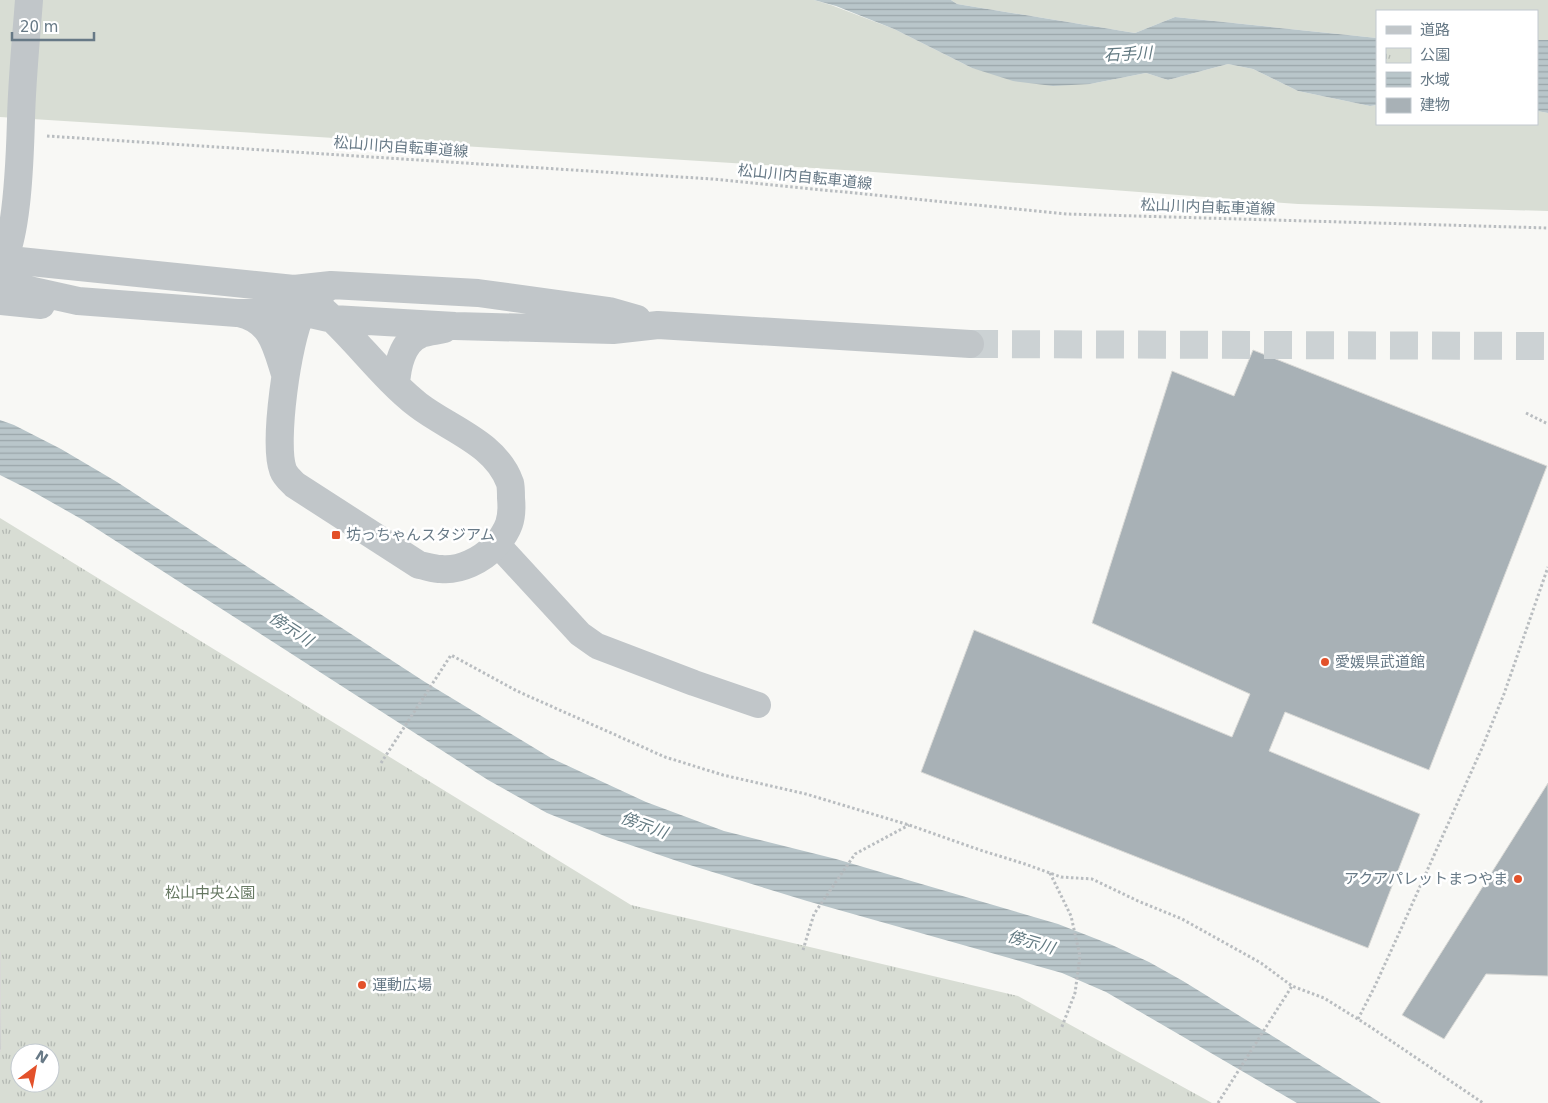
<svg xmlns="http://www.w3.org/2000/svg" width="1548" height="1103" font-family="'DejaVu Sans','Noto Sans JP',sans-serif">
	<defs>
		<pattern id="park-tufts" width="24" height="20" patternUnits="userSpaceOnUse" patternTransform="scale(1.25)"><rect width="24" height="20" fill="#d8ddd4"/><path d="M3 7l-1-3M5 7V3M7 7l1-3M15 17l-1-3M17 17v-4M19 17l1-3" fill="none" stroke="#b3b8b2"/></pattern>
		<pattern id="water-rules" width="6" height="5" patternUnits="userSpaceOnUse" patternTransform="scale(1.25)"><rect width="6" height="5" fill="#b9c6ca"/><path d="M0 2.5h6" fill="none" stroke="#9aa6aa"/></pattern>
	</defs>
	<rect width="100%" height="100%" fill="#f8f8f5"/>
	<!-- green -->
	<path fill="#d8ddd4" d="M 0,0 L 814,0 L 831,5 L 894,29 L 972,68 L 1090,84 L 1146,73 L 1168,80 L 1228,64 L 1253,69 L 1298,91 L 1370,106 L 1377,105 L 1377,124 L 1537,124 L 1537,111 L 1548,113 L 1548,211 L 1298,204 L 860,171 L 0,117 Z
		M 951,0 L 1548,0 L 1548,40 L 1537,40 L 1537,11 L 1377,11 L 1377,38 L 1175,17 L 1135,33 L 957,4 Z"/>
	<!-- park -->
	<path fill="url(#park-tufts)" fill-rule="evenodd" d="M 0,518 L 631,905 L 1018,996 L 1212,1103 L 0,1103 ZM 20,1053 L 50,1053 L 50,1083 L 20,1083 Z"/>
	<!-- water -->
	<path fill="url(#water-rules)" d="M 814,0 L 951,0 L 957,4 L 1135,33 L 1175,17 L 1377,38 L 1377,105 L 1370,106 L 1298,91 L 1253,69 L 1228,64 L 1168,80 L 1146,73 L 1090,84 L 1053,86 L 1013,81 L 972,68 L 894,29 L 836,6 Z
		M 1537,40 L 1548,40 L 1548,113 L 1537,111 Z
		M 0,420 L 14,425 L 61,449 L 117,482 L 425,682 L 551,758 L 646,802 L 724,831 L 836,859 L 1058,924 L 1112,945 L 1149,962 L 1183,981 L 1381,1103 L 1297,1103 L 1106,992 L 1062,973 L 807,901 L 680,862 L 607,837 L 547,813 L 488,780 L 83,520 L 30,490 L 0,475 Z"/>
	<!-- building -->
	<path fill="#a8b1b6" stroke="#dadad7" d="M 1253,350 L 1547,466 L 1429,770 L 1285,712 L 1269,751 L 1420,814 L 1368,948 L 921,772 L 974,630 L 1232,737 L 1250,694 L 1092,623 L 1172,371 L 1234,396 Z
		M 1548,783 L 1548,976 L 1486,974 L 1444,1039 L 1402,1015 Z
		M 0,952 L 1,1049 L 0,1052 Z"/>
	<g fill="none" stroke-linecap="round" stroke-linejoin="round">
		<!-- tertiary-tunnel -->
		<path stroke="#ccd2d4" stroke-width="28" stroke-dasharray="28 14" stroke-linecap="butt" d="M 970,344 L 1548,346"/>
		<!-- path -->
		<path stroke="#b9bdc0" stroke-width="3" stroke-dasharray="2.5 2.5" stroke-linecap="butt" d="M 47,136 L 712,179 L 1067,214 L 1548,228
			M 1526,413 L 1548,424
			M 381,763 L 451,655 L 517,691 L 665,757 L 723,775 L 806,794 L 909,825 L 980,850 L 1025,864 L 1061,877 L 1092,879 L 1138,901 L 1182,919 L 1261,963 L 1292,986 L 1324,998 L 1369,1026 L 1483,1103
			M 1050,873 L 1071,916 L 1080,956 L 1075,993 L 1061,1029
			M 803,950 L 814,914 L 855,854 L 909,825
			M 1358,1019 L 1374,988 L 1401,929 L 1482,748 L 1504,694 L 1548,567
			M 1218,1103 L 1292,986"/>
		<!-- minor -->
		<path stroke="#c1c6c9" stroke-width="26" d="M 497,544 L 580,634 L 597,646 L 694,683 L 758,705"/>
		<!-- tertiary -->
		<path stroke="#c1c6c9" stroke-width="28" d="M 0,259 L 294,289 L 331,285 L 478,293 L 609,311 L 637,319
			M 0,266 C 18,240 20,153 21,119 C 22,79 26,40 29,0
			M 0,277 L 24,289 L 78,301 L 237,313 L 302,312 L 333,319 L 455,326 L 613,330 L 658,325 L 970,344
			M 294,289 C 343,318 373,370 418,405 C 449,429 496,443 510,483 C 511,487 511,493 511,498 C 513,519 509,530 495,546 C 482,560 460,571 441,569 C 434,569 426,566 419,565 L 295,485 C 291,481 285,476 283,470 C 273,443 288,340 301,314 C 307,301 320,293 331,285
			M 0,301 L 41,305
			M 239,313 C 272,320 276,346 285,374
			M 396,385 C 397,367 402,341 421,334 C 428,331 437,331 444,329"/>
	</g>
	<!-- markers -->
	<g fill="#e3512a" stroke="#fff" stroke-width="2">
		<rect x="331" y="530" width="10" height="10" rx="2.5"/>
		<circle cx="1325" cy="662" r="5"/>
		<circle cx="1518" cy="879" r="5"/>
		<circle cx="362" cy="985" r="5"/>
	</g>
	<g text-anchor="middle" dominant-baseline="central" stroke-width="5" stroke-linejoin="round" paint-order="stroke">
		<!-- street labels -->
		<g font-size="15" fill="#677986" stroke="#fff">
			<text transform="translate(401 147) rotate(4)">松山川内自転車道線</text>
			<text transform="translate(805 177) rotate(6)">松山川内自転車道線</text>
			<text transform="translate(1208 207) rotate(2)">松山川内自転車道線</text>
		</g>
		<!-- poi labels -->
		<g font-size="15" fill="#677986" stroke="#fff" text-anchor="start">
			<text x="346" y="535">坊っちゃんスタジアム</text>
			<text x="1335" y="662">愛媛県武道館</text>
			<text x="1508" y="879" text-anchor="end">アクアパレットまつやま</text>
			<text x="372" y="985">運動広場</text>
		</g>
		<!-- park labels -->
		<g font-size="15" fill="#667862" stroke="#fff">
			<text x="210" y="893">松山中央公園</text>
		</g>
		<!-- water labels -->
		<g font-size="16" font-style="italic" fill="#637a82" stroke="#fff">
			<text transform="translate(1128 54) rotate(-3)">石手川</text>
			<text transform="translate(291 629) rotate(33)">傍示川</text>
			<text transform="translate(644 825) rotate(20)">傍示川</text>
			<text transform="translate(1031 942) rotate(16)">傍示川</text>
		</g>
	</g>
	<!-- legend -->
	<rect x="1376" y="10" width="162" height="115" fill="#ffffff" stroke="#c2c9cf"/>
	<rect x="1386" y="26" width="25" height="8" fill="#c1c6c9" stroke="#c2c9cf"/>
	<text x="1420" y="35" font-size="15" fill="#677986">道路</text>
	<rect x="1386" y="48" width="25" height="15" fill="url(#park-tufts)" stroke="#c2c9cf"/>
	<text x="1420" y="60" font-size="15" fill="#677986">公園</text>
	<rect x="1386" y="72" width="25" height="15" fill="url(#water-rules)" stroke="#c2c9cf"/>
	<text x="1420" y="85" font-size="15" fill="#677986">水域</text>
	<rect x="1386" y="98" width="25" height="15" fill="#a8b1b6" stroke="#c2c9cf"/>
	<text x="1420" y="110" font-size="15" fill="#677986">建物</text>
	<!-- north arrow -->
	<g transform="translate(35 1068) rotate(32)"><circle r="24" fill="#ffffff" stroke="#c2c9cf"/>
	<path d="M0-4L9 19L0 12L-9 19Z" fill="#e3512a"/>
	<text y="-8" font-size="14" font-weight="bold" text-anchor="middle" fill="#677986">N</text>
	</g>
	<!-- scale -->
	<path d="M12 32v8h82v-8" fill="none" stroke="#677986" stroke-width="2.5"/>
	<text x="20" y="32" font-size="15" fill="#677986" stroke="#ffffff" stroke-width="4" paint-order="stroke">20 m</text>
</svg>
